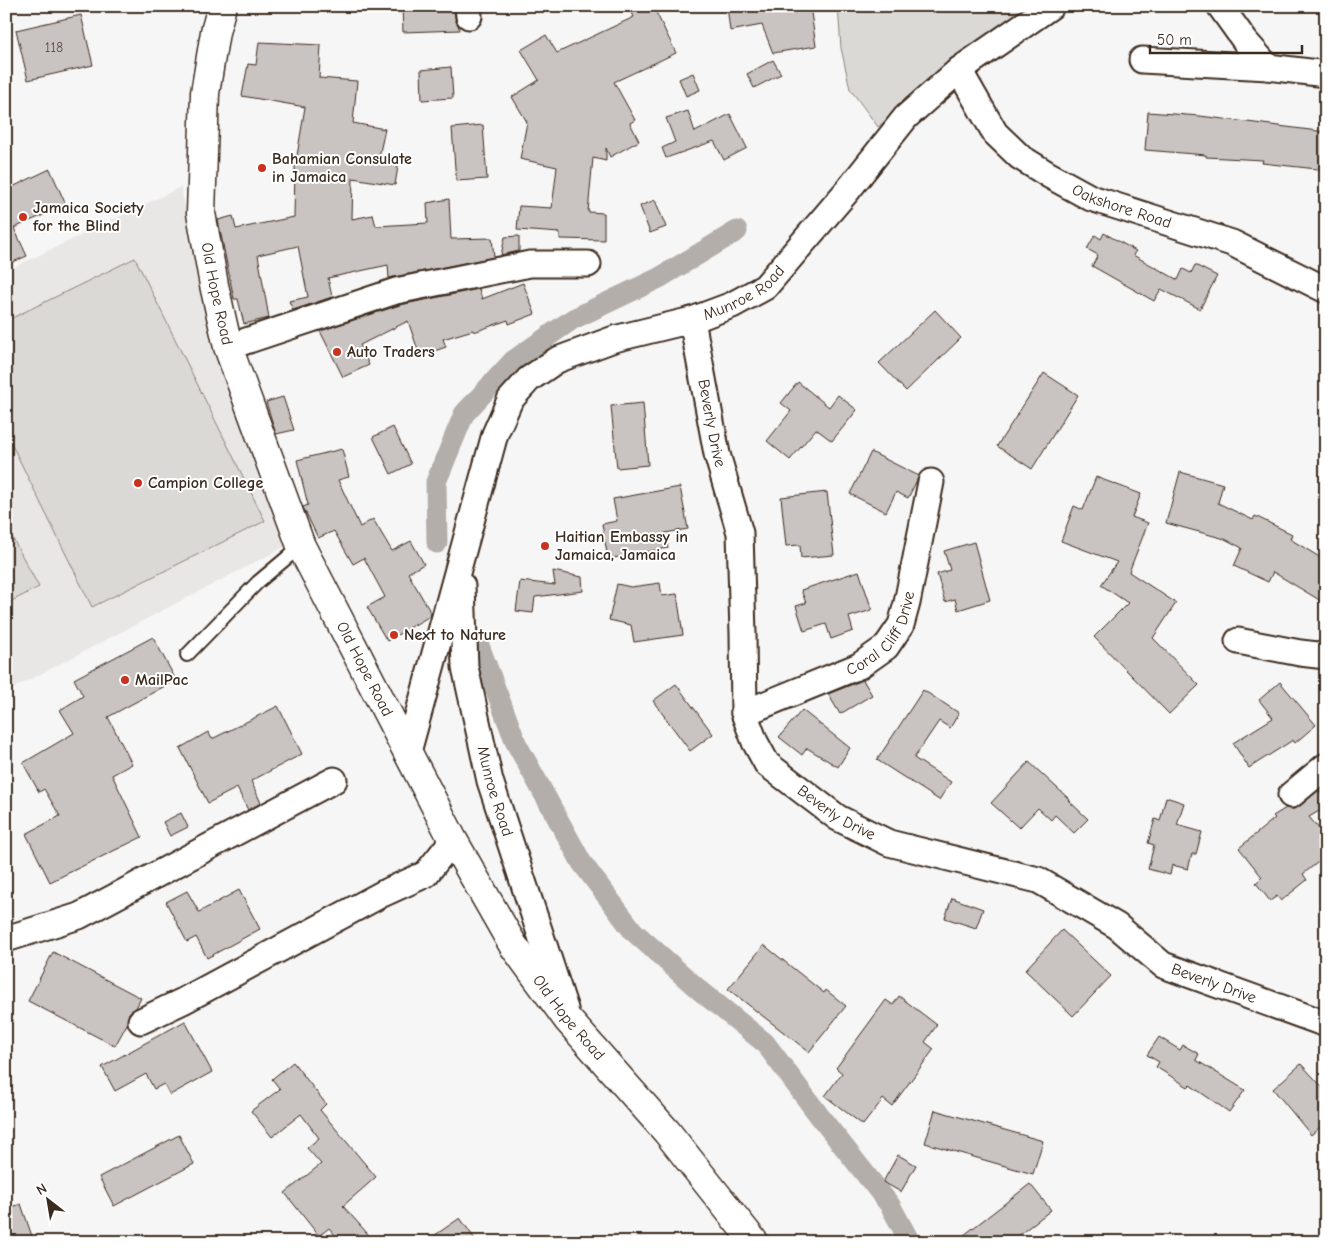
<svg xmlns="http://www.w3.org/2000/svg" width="1332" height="1248" font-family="'Comic Neue',sans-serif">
	<rect width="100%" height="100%" fill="#f7f6f6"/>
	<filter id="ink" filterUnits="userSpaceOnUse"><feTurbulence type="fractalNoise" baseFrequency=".02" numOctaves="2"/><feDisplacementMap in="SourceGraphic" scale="10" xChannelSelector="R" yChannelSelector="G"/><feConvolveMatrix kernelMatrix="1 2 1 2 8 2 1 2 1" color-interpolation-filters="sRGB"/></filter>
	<g filter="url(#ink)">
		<!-- built -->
		<path fill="#e9e7e6" d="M 6,6 L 29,6 L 10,9 L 12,94 L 6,94 Z
			M 181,187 L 206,310 L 294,542 L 6,692 L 6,271 Z"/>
		<!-- green -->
		<path fill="#dbd9d6" stroke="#8b827a" d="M 838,6 L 1035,6 L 945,70 L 878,127 L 850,89 L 841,48 Z
			M 135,258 L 265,521 L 92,607 L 6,433 L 6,321 Z
			M 6,526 L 39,587 L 6,604 Z"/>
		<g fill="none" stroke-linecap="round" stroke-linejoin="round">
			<!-- canal -->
			<path stroke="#b4aeaa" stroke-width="21" d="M 437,543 L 436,482 L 464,414 L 514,360 L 573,319 L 659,278 L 737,231
				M 478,643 L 516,743 L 582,863 L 633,931 L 697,988 L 765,1043 L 821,1118 L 890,1205 L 910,1242"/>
		</g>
		<!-- building -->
		<path fill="#c9c3c1" stroke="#3b2a1e" d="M 402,6 L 454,6 L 455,18 L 460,30 L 403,32 Z
			M 629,6 L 653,6 L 676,53 L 614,82 L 635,120 L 630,123 L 639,141 L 610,157 L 606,148 L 606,161 L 593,158 L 588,212 L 604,213 L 604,240 L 560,239 L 560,233 L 517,230 L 519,206 L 552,208 L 557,167 L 520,159 L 527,122 L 512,97 L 539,80 L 521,50 L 546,35 L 557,53 L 634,17 Z
			M 727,6 L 773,6 L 775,11 L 810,6 L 816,46 L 773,53 L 762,25 L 730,31 Z
			M 81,15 L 93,65 L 28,80 L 16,30 Z
			M 259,42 L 321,45 L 319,78 L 357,81 L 353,123 L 385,129 L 379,157 L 399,160 L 395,185 L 353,178 L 352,219 L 373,215 L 376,226 L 428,223 L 427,203 L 449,199 L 451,239 L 492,238 L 494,257 L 389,278 L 388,265 L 328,278 L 332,297 L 293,310 L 289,301 L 308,297 L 298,246 L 258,255 L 269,318 L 244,324 L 238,299 L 234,299 L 218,220 L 233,216 L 236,229 L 294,217 L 295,168 L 305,107 L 242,96 L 248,64 L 256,65 Z
			M 773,60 L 781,74 L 754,88 L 747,74 Z
			M 451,67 L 453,98 L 422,100 L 421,70 Z
			M 693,73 L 700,90 L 686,96 L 679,79 Z
			M 688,111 L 695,132 L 730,114 L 747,148 L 724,160 L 714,141 L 666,158 L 662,148 L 675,142 L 666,118 Z
			M 1148,112 L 1200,116 L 1326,132 L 1326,170 L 1262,163 L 1263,160 L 1206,157 L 1206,155 L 1145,150 Z
			M 483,125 L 487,179 L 456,181 L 452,128 Z
			M 50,169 L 66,205 L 14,228 L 27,256 L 6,265 L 6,190 Z
			M 655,200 L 666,227 L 650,233 L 640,206 Z
			M 1104,233 L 1136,251 L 1133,255 L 1178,280 L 1183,269 L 1191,273 L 1195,265 L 1217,276 L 1200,309 L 1161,289 L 1154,301 L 1092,266 L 1098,255 L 1087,249 L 1095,235 L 1101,239 Z
			M 519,236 L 519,251 L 501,255 L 505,237 Z
			M 523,283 L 535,314 L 509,324 L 508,320 L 474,332 L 473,330 L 443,339 L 446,347 L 420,356 L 408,321 L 360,345 L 369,365 L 343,377 L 320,331 L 400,305 L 479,289 L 482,299 Z
			M 935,310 L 961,338 L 906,391 L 879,363 Z
			M 1044,373 L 1078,395 L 1032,469 L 997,446 Z
			M 798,382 L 829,407 L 838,395 L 857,410 L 832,441 L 816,429 L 790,460 L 767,441 L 791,411 L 781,403 Z
			M 283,397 L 294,430 L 276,434 L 266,402 Z
			M 643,403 L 648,465 L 617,468 L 611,406 Z
			M 393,427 L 411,464 L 391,474 L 373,437 Z
			M 342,449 L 349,477 L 338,480 L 360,527 L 373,519 L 392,551 L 411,541 L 424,564 L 408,573 L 431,613 L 430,616 L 387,641 L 367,607 L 385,597 L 364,558 L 353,564 L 334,531 L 318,538 L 303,507 L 308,505 L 297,460 Z
			M 871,452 L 919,476 L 908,498 L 896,492 L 886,512 L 850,494 Z
			M 1180,472 L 1223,484 L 1218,503 L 1253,520 L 1255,516 L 1292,534 L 1290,539 L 1326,561 L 1326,604 L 1273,572 L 1268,582 L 1234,566 L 1242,548 L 1225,539 L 1166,523 Z
			M 1096,477 L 1141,494 L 1132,517 L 1148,523 L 1129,572 L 1176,603 L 1153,638 L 1199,685 L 1169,714 L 1094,637 L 1128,603 L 1101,585 L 1117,562 L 1061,541 L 1074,506 L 1083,510 Z
			M 680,487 L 688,529 L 665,533 L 668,548 L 608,559 L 602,524 L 617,521 L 613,499 Z
			M 827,492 L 834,555 L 801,558 L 800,545 L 786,546 L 781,497 Z
			M 974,542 L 990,600 L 958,610 L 955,599 L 945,602 L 937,574 L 950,570 L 944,551 Z
			M 553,571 L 582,577 L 583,591 L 535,597 L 533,613 L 516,611 L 520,581 L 555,585 Z
			M 859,571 L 872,610 L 849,617 L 853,631 L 831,639 L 826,624 L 804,631 L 796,606 L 806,603 L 801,590 Z
			M 660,583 L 662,596 L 677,594 L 683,635 L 634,642 L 631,625 L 609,620 L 617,584 L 631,587 Z
			M 153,637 L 176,680 L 108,717 L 132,764 L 112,775 L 142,837 L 50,882 L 26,834 L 60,816 L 44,789 L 39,792 L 23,763 L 74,733 L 60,710 L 83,696 L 74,679 Z
			M 863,680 L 872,695 L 840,714 L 828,694 Z
			M 1280,682 L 1316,725 L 1295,743 L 1293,740 L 1249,768 L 1233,743 L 1273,718 L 1259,700 Z
			M 676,684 L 713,734 L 690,751 L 653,701 Z
			M 923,690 L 959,713 L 950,728 L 939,721 L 914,758 L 951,782 L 939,800 L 877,760 Z
			M 278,706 L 302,754 L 251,781 L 261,803 L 248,810 L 237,788 L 208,803 L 180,748 L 208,732 L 212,739 Z
			M 802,710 L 850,748 L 838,767 L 807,748 L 802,755 L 779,737 Z
			M 1029,762 L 1069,799 L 1068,800 L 1088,819 L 1074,833 L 1055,815 L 1051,820 L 1038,808 L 1019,828 L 991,803 Z
			M 1319,790 L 1326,801 L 1326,807 L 1309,817 L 1326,837 L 1326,856 L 1303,874 L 1307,880 L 1281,901 L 1277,896 L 1270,901 L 1256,883 L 1262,877 L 1239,848 L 1275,818 L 1273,816 L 1286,808 L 1293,809 L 1300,806 Z
			M 1166,797 L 1184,803 L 1177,825 L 1202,832 L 1196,854 L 1192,854 L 1188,869 L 1172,865 L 1170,875 L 1148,869 L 1154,845 L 1148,843 L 1155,819 L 1160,821 Z
			M 181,813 L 188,827 L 170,836 L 163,822 Z
			M 239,890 L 260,929 L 207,958 L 196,937 L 187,942 L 166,902 L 187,891 L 199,912 Z
			M 952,898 L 983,909 L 976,928 L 945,918 Z
			M 1062,930 L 1111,976 L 1073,1016 L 1025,970 Z
			M 764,945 L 824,993 L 826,990 L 846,1006 L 809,1052 L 728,989 Z
			M 53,952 L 141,998 L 136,1008 L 129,1013 L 127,1024 L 115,1046 L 28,1001 Z
			M 899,996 L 937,1025 L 925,1042 L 934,1049 L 892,1106 L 883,1099 L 863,1125 L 825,1096 L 842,1073 L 836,1068 L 886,1000 L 893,1005 Z
			M 185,1021 L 212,1072 L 170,1095 L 164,1084 L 154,1089 L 146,1074 L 115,1091 L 102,1067 Z
			M 1159,1037 L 1180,1050 L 1183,1045 L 1199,1054 L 1196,1060 L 1245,1090 L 1229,1112 L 1190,1085 L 1188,1087 L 1156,1067 L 1159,1062 L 1147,1055 Z
			M 293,1062 L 326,1104 L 320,1110 L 376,1177 L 343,1206 L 375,1242 L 341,1242 L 329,1228 L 319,1236 L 285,1193 L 321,1164 L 307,1148 L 319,1138 L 301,1114 L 272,1137 L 251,1111 L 280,1089 L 272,1079 Z
			M 1301,1064 L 1326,1091 L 1326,1122 L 1311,1135 L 1273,1089 Z
			M 935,1110 L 1043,1141 L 1033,1174 L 925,1143 Z
			M 179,1135 L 194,1164 L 114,1206 L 99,1177 Z
			M 898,1155 L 916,1165 L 901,1192 L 883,1182 Z
			M 1030,1184 L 1051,1210 L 1010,1242 L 955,1242 Z
			M 21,1204 L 34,1242 L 6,1242 L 6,1209 Z
			M 460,1218 L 477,1242 L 425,1242 Z"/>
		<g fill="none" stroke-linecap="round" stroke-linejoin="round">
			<!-- lane casing -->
			<g stroke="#3b2a1e" stroke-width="16">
				<path id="lane" d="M 187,655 L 258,582 L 301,546"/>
			</g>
			<!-- street casing -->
			<g stroke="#3b2a1e" stroke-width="29">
				<g id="street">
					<path d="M 468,6 L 469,16"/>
					<path d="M 1220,6 L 1245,41 L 1268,67 L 1326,74"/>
					<path d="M 1142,60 L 1268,67"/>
					<path id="s1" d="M 959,70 L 995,133 L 1020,157 L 1049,175 L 1091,198 L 1232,243 L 1326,290"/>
					<path id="s2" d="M 692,320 L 717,454 L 740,533 L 743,634 L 744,713 L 755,742 L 767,764 L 838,818 L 889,843 L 1038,880 L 1117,926 L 1163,965 L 1326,1024"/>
					<path d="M 228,347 L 396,291 L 530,264 L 588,264"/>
					<path id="s3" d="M 462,586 L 465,667 L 490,781 L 565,1009"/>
					<path d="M 1238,641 L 1300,653 L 1326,656"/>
					<path id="s4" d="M 744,713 L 859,666 L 886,647 L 901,625 L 907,603 L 931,482"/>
					<path id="s5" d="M 408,752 L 495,434 L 510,400 L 529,379 L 557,360 L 614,339 L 692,320 L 732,305 L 765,287 L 848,190 L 906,117 L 959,70 L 1051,6"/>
					<path d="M 1291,795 L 1326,766"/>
					<path d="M 6,939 L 79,916 L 334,780"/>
					<path d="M 141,1021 L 183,1001 L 382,894 L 426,874 L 453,840"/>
				</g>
			</g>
			<!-- primary casing -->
			<g stroke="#3b2a1e" stroke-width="31">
				<g id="primary">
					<path id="s6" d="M 222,6 L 215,32 L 205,93 L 201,213 L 214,285 L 228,347 L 301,546 L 453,840 L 513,945 L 568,1020 L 667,1132 L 754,1242"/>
				</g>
			</g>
			<!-- lane -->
			<use href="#lane" stroke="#fff" stroke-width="12"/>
			<!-- street -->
			<use href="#street" stroke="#fff" stroke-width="25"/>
			<!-- primary -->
			<use href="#primary" stroke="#fff" stroke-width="28"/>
		</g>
	</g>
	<!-- markers -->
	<g fill="#c8321e" stroke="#fff" stroke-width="2">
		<circle cx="262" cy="168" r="5"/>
		<circle cx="23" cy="217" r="5"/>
		<circle cx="337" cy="352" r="5"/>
		<circle cx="138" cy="483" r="5"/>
		<circle cx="545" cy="546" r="5"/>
		<circle cx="394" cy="635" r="5"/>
		<circle cx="125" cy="680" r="5"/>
	</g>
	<g text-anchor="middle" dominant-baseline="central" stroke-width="4" stroke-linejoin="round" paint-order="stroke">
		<!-- number labels -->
		<g font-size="14" fill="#5e5047">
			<text x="54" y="47">118</text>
		</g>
		<!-- poi labels -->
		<g font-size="16" font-weight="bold" fill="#3b2a1e" stroke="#fff" text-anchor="start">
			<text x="272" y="159">Bahamian Consulate<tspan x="272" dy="18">in Jamaica</tspan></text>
			<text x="33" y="208">Jamaica Society<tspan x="33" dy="18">for the Blind</tspan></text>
			<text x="347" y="352">Auto Traders</text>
			<text x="148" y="483">Campion College</text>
			<text x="555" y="537">Haitian Embassy in<tspan x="555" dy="18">Jamaica, Jamaica</tspan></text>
			<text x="404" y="635">Next to Nature</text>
			<text x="135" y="680">MailPac</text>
		</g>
		<!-- street labels -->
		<g font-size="16" fill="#3b2a1e" stroke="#fff">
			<text stroke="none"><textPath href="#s1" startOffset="221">Oakshore Road</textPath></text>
			<text stroke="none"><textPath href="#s5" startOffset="629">Munroe Road</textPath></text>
			<text stroke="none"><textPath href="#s6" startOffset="291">Old Hope Road</textPath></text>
			<text stroke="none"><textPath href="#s2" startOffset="105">Beverly Drive</textPath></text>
			<text stroke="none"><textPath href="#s4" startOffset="165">Coral Cliff Drive</textPath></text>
			<text stroke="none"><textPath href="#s6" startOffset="696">Old Hope Road</textPath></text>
			<text stroke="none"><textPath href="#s3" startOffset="209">Munroe Road</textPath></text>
			<text stroke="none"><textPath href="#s2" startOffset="540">Beverly Drive</textPath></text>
			<text stroke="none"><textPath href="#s2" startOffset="960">Beverly Drive</textPath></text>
			<text stroke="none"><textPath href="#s6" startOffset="1101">Old Hope Road</textPath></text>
		</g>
	</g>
	<!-- margin -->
	<rect width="1332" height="1248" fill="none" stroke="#fff" stroke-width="25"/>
	<rect x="12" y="12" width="1307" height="1223" fill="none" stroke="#3b2a1e" stroke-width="2" filter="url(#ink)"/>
	<!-- north arrow -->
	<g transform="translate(48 1200) rotate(329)" stroke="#ffffff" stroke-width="4" paint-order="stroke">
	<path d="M0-4L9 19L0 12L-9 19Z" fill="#3b2a1e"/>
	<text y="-8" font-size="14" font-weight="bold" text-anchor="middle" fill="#3b2a1e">N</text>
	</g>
	<!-- scale -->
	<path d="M1150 45v8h152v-8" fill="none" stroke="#3b2a1e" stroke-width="2.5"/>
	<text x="1157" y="45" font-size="15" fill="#3b2a1e" stroke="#ffffff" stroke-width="4" paint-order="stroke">50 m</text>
</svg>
